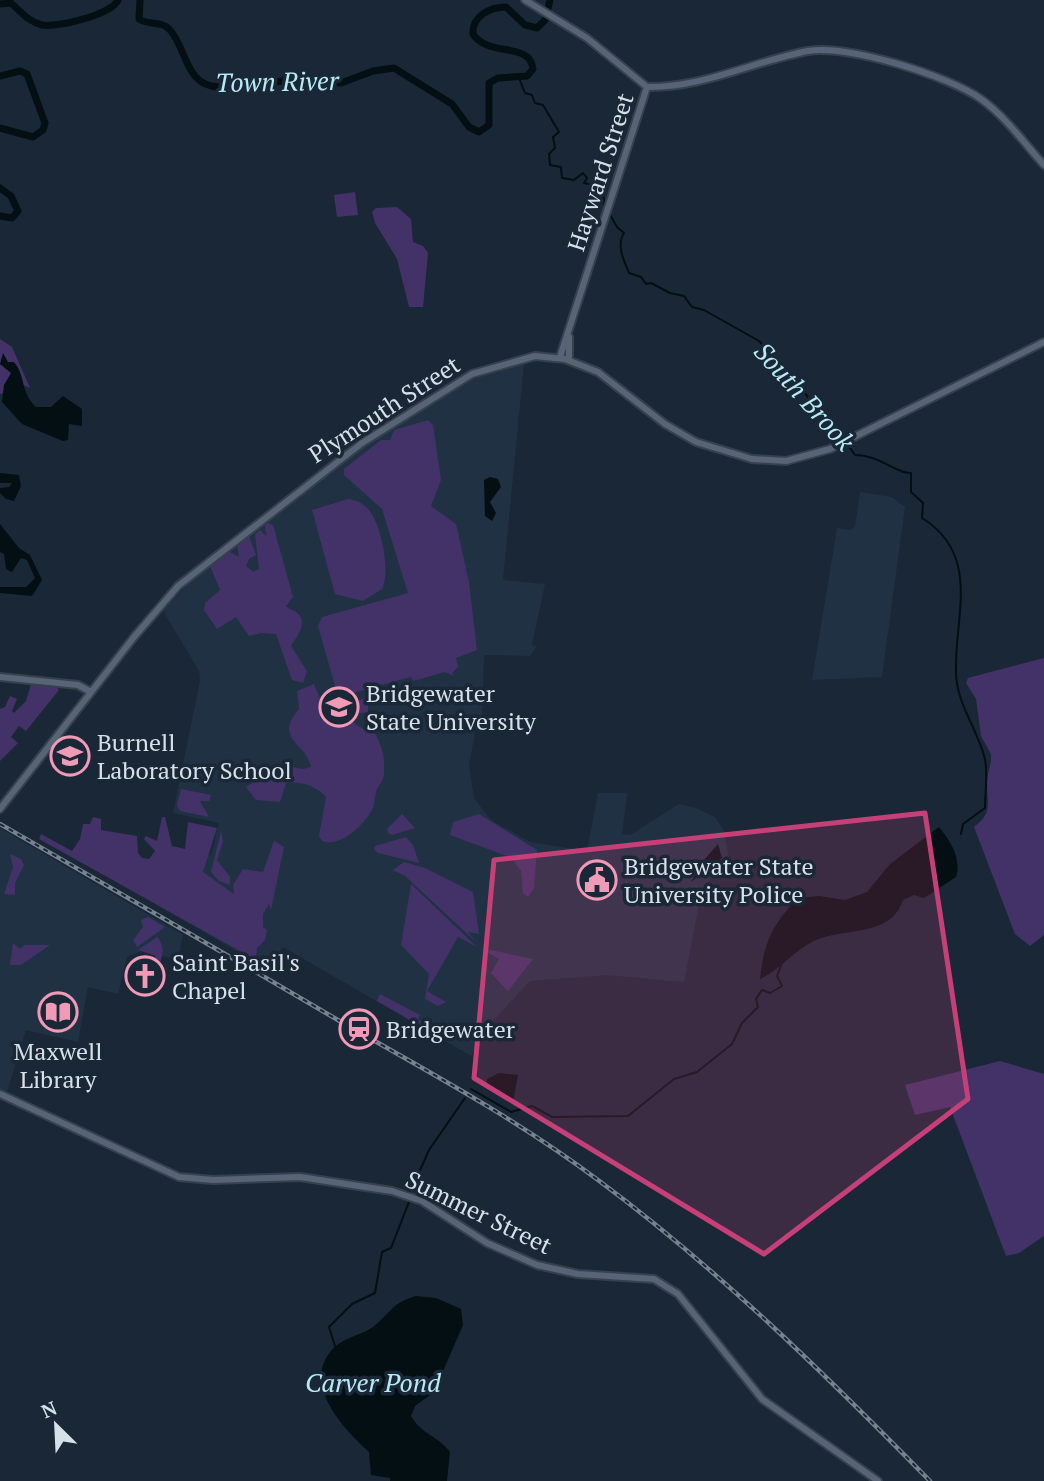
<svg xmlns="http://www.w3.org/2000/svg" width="1044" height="1481" font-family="'PT Serif',serif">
	<rect width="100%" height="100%" fill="#1a2736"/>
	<!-- built -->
	<path fill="#203144" d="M 524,364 L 503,580 L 545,584 L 532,645 L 537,646 L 530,656 L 484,655 L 482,717 L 478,717 L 469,765 L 474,798 L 491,820 L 530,842 L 587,851 L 598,793 L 627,793 L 622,834 L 630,835 L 679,804 L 696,808 L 715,817 L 723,829 L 729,858 L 702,889 L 684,982 L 607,975 L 530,981 L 487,1027 L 471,1056 L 283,947 L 270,970 L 155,904 L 168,845 L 211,855 L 219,823 L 173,813 L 200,681 L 199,671 L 163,611 L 199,572 L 384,431 L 472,379 Z
		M 860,492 L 892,497 L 905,507 L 882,677 L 812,680 L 837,528 L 851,530 L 855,526 Z
		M 0,828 L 183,935 L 178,960 L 142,951 L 127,957 L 118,994 L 88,987 L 78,1042 L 26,1030 L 7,1092 L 0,1089 Z"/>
	<!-- green -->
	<path fill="#423268" d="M 355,192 L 358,215 L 337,217 L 334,195 Z
		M 397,207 L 411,219 L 413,242 L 423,246 L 428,253 L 423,307 L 409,307 L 397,259 L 375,223 L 372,212 L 376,208 Z
		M 0,339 L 12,347 L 30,388 L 10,380 L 4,393 L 0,394 Z
		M 428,420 L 433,425 L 441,480 L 431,506 L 456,524 L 469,582 L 477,650 L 456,658 L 458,667 L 452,673 L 454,676 L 445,672 L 413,681 L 411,677 L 338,697 L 318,626 L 322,617 L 408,593 L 382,509 L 344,475 L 344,469 L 381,440 L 390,440 L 394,430 Z
		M 348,499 C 356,500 363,503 368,509 C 381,522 391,573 382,589 L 363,601 L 335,594 L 312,510 Z
		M 268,523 L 273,525 L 293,597 L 286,606 C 289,609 293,610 296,612 C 310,622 296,637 291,646 L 307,671 L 303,683 L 292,680 L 276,634 L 261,633 L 249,636 L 236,617 L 217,629 L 204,610 L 205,603 L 220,590 L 210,566 L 228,551 L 239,557 L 237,546 L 249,536 L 256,555 L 249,559 L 246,566 L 253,572 L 259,569 L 255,534 L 260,530 L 266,536 L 265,525 Z
		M 1044,658 L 1044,935 L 1030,946 L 1015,934 L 974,827 C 993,813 987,804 987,782 C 987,773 992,764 991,754 L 981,736 L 976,699 L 966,683 L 968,678 Z
		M 31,684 L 56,686 L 59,690 L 26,731 L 19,726 L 11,737 L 18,743 L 0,761 L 0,709 L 5,707 L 10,696 L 17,699 L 12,711 L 14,713 L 26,701 Z
		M 314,684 L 322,703 L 320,719 C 325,718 332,714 337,715 C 352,718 360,731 374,732 C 382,745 385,757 384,773 C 384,781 378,785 376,792 C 374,797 375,803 373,808 C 365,824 341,848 322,841 L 319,836 L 326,797 C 316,786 301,781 286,783 L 280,802 L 256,800 L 246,787 L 279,765 L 303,769 L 311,767 C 308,744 272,739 299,709 L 297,691 Z
		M 368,697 L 368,712 L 354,714 L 341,706 Z
		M 181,789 L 211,795 L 209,801 L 200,801 L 209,817 L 180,811 L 177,805 Z
		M 402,814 L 415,828 L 392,835 L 388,833 L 387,829 Z
		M 479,814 L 537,850 L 534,888 L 528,897 L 523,893 L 521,871 L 512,858 L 450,835 L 453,822 Z
		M 93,817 L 101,819 L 101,830 L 137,836 L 138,853 L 142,858 L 149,859 L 155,851 L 144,839 L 146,836 L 157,841 L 162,817 L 165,817 L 172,846 L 185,849 L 188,822 L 217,828 L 203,872 L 234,894 L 233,885 L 243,869 L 263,872 L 274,841 L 284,847 L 271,910 L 269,904 L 263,914 L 263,927 L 267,930 L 265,940 L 257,948 L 256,960 L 39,839 L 41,834 L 72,851 L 80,839 L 83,824 L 90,824 Z
		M 221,831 L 223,841 L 217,860 L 230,877 L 230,885 L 219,881 L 211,872 Z
		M 406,837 L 413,845 L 419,863 L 378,853 L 374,849 L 375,846 Z
		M 10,854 L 21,859 L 24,865 L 15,883 L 15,895 L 4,894 L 13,867 Z
		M 404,862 L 425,868 L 473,892 L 479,934 L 468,932 L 476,942 L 405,876 L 393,870 Z
		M 411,884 L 477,947 L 458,937 L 427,991 L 446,1002 L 438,1006 L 425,999 L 429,974 L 401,945 Z
		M 148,917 L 165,927 L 137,947 L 133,940 L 143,927 L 141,920 Z
		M 157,937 C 168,950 160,958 158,973 L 149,972 L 152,959 L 156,956 L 138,950 Z
		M 13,943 L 20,949 L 25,945 L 50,945 L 21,965 L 10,965 Z
		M 486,949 L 533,959 L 508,991 L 491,973 L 499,959 L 488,953 Z
		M 380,994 L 420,1015 L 418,1019 L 423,1023 L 423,1027 L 465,1052 L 377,1001 Z
		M 1000,1061 L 1044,1074 L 1044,1236 L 1019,1253 L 1006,1256 L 950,1107 L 915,1115 L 905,1085 Z"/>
	<!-- water -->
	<path fill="#030f12" d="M 3,353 L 8,362 L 14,362 C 26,376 20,392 36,407 L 51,407 L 63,396 L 82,409 L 82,426 L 69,424 L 68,440 L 63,441 L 22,424 L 2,402 L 4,385 L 11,373 L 0,364 Z
		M 0,473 L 19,475 L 21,486 L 14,501 L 6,499 L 0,493 L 0,488 L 9,487 L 12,483 L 0,483 Z
		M 490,477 L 498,479 L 501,487 L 490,502 L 496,513 L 492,521 L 485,516 L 484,480 Z
		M 0,524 L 19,548 L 30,555 L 42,580 L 32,596 L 0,593 L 0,587 L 26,587 L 35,578 L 27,560 L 21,558 L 12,572 L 6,569 L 4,554 L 0,552 Z
		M 939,827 C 950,840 962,859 956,877 L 924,898 L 914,895 L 903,900 C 891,938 843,927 814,941 C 793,951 780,970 760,979 C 764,942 772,925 798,898 L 819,896 L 845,900 L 867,892 L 890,864 Z
		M 718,844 L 722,858 L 691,882 L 704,860 Z
		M 499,1073 L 518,1075 L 513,1102 L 486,1086 L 487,1079 Z
		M 416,1296 L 436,1298 L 461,1309 L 463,1325 L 434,1392 L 415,1406 L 411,1416 C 423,1436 436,1434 450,1452 L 447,1481 L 390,1481 L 390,1478 L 371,1475 L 369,1452 C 345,1430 302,1386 331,1351 C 341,1338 360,1336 373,1327 C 391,1313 391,1303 416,1296 Z"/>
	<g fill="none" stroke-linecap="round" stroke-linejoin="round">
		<!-- stream -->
		<path stroke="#030f12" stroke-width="2" d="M 519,78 L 525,93 L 532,95 L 535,103 L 543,105 L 559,132 L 553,137 L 555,148 L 549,154 L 550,165 L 561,167 L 562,178 L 574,180 L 583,173 L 587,178 L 584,183 L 602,187 L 605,209
			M 609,213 L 617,227 L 624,233 C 616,245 624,261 629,273 L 641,277 L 646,284 L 651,283 L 670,293 L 684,296 L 692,307 L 704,310 L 759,341 L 794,377 L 827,425 L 836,428 L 855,455 C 880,455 896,474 911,473 L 911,492 L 923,503 L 922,518 C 982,555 954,618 956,672 C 956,703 978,730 985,759 C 988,774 985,793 985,808 L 963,824 L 961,834
			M 471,1089 L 511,1112 L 532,1106 L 552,1117 L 628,1116 L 674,1079 L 697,1072 L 732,1044 L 742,1023 L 758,1007 L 756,999 L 762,990 L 770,993 L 782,986 L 777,976 L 782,963
			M 413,1186 L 429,1150 L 465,1098
			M 336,1349 L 329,1327 L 352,1304 L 375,1293 L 382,1252 L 391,1248 L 409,1202"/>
		<!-- river -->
		<path stroke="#030f12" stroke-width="7" d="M 140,0 L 139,19 C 149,26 162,20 170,30 C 187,49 185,86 219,87 L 306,79 L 341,83 L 373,71 L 394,68 L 452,104 L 469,127 L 479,132 L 489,125 L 489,83 L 498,78 L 527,76 L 533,69 C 530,41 489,58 473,34 C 472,16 490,7 506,7 L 525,25 L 537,28 L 545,20 L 550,0
			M 0,4 L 11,3 C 21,12 29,22 42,25 C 58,28 112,14 118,0
			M 0,76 L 20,71 L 27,74 L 45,123 L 43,130 L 33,137 L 0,128
			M 0,188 L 11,196 L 18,211 L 12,218 L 0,216"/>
		<!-- secondary casing -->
		<g stroke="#37414e" stroke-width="10">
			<path id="secondary" d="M 525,0 L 587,38 L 647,87 L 560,357
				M 647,87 C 703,88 754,61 808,51 C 847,44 949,76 981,99 C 1006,117 1024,143 1044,165
				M 569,337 L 569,360
				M 0,677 L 78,685 L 91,692
				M 0,809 L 134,637 L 178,586 L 362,443 L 472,374 L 535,356 L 565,359 L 598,372 L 665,424 L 696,442 L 752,459 L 786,461 L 830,449 L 1044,342
				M 0,1094 L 179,1177 L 213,1180 L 300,1177 L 392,1191 L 422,1201 L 487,1243 L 537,1265 L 578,1274 L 654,1279 L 678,1294 L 762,1399 L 878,1481"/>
		</g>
		<!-- secondary -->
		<use href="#secondary" stroke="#566476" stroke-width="6"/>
		<!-- rail casing -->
		<g stroke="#78828f" stroke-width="4.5">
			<path id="rail" d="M 0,824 C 115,890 229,956 343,1023 C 429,1072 518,1120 598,1180 C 718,1269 825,1374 930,1481"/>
		</g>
		<!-- rail -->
		<use href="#rail" stroke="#1a2736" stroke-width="2" stroke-dasharray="5" stroke-linecap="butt"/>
	</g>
	<!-- marked area -->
	<path fill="#c64077" fill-opacity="0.2" stroke="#c64077" stroke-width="5" stroke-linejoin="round" d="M 925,813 L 968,1099 L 764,1254 L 474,1078 L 494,860 Z"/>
	<!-- icons -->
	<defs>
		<g id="university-ring" transform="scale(2.0125)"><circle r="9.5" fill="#1a2736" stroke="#ef9ab7" stroke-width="1.5"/><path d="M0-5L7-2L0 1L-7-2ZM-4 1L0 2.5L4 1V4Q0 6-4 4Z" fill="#ef9ab7"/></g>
		<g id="civic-ring" transform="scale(2.0125)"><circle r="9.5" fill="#1a2736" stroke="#ef9ab7" stroke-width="1.5"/><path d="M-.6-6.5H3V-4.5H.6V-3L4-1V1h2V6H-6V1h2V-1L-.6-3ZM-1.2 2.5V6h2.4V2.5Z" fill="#ef9ab7"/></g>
		<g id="church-ring" transform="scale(2.0125)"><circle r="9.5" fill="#1a2736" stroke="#ef9ab7" stroke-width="1.5"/><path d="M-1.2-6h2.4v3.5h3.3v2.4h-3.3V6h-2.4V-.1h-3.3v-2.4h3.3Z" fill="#ef9ab7"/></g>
		<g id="library-ring" transform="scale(2.0125)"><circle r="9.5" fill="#1a2736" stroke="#ef9ab7" stroke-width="1.5"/><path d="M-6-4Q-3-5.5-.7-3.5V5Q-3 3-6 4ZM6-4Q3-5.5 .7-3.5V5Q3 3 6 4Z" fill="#ef9ab7"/></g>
		<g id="station-ring" transform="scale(2.0125)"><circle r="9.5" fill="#1a2736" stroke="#ef9ab7" stroke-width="1.5"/><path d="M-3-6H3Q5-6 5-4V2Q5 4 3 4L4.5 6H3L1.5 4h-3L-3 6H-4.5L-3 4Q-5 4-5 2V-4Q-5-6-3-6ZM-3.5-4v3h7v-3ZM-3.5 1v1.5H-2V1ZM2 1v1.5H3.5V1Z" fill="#ef9ab7"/></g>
	</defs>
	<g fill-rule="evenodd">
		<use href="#university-ring" x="339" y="707"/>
		<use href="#university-ring" x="70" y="756"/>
		<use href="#civic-ring" x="597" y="880"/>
		<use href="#church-ring" x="145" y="976"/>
		<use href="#library-ring" x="58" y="1012"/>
		<use href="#station-ring" x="359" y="1029"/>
	</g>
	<g text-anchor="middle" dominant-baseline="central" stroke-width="7" stroke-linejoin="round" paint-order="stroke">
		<!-- street labels -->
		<g font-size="24" fill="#d7dfe9" stroke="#1a2736">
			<text transform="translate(600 172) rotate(-72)">Hayward Street</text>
			<text transform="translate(384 409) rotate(-33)">Plymouth Street</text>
			<text transform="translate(479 1212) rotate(26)">Summer Street</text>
		</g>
		<!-- poi labels -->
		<g font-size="24" fill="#d7dfe9" stroke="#1a2736" text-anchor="start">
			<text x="366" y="693">Bridgewater<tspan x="366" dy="28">State University</tspan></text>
			<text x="97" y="742">Burnell<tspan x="97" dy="28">Laboratory School</tspan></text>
			<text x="624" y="866">Bridgewater State<tspan x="624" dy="28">University Police</tspan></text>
			<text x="172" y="962">Saint Basil's<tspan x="172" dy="28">Chapel</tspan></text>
			<text x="386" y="1029">Bridgewater</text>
			<text x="58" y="1051" text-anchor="middle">Maxwell<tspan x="58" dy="28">Library</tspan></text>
		</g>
		<!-- water labels -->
		<g font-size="26" font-style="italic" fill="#b7eaf5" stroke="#1a2736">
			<text transform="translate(277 81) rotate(-1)">Town River</text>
			<text transform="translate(805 396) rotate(48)">South Brook</text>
			<text x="373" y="1382">Carver Pond</text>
		</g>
	</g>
	<!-- north arrow -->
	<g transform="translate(56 1425) rotate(336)" stroke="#1a2736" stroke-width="5" paint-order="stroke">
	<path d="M0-5L12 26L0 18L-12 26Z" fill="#d7dfe9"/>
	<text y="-10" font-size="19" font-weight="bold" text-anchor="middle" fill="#d7dfe9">N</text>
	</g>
</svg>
